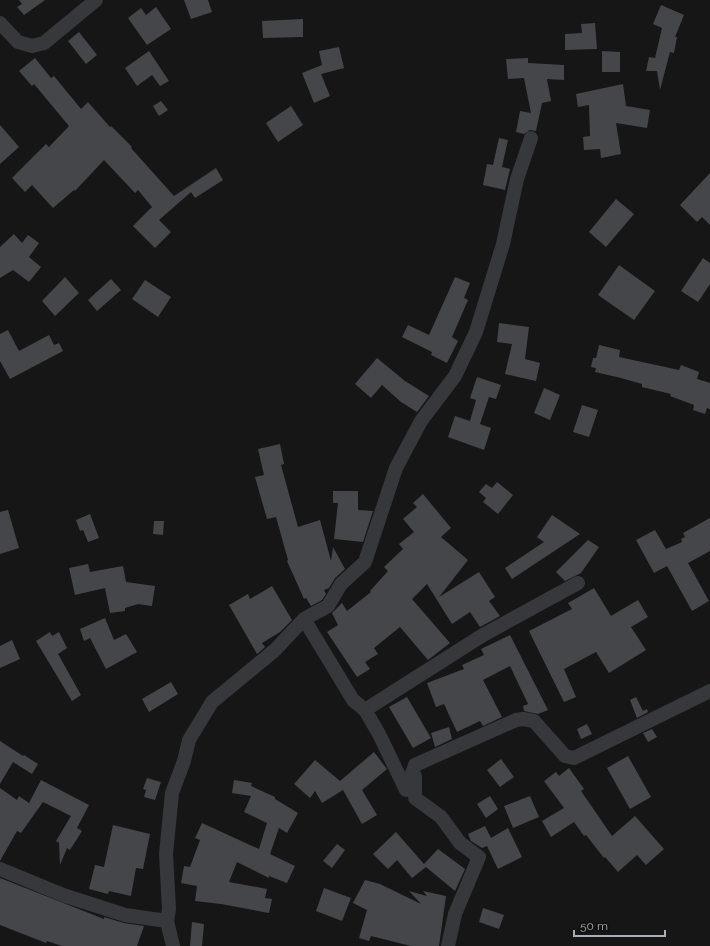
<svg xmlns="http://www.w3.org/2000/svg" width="710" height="946" font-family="Raleway,sans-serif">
	<rect width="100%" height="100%" fill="#161617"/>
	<!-- building -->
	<path fill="#45464a" d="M 19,0 L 45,0 L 24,15 L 17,7 L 22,4 Z
		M 184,0 L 208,0 L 212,12 L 191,19 Z
		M 661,5 L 684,15 L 675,37 L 677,37 L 674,53 L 670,52 L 660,90 L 657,71 L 646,71 L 649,57 L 655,58 L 662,28 L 653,24 Z
		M 156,7 L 171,29 L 147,45 L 128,18 L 141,8 L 146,15 Z
		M 303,19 L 303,37 L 263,38 L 262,21 Z
		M 595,23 L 597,49 L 565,50 L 565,34 L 582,33 L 581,24 Z
		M 79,32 L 97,55 L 86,64 L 68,41 Z
		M 339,47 L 344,68 L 321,74 L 330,96 L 314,103 L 302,73 L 322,65 L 319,51 Z
		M 149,51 L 169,81 L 160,86 L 152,75 L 137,86 L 125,68 Z
		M 602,51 L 620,52 L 620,72 L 602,72 Z
		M 35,58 L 51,78 L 54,76 L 81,109 L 88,102 L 110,127 L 111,126 L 132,147 L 131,148 L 174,196 L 216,168 L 223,180 L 195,198 L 191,192 L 159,220 L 171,232 L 155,248 L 133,226 L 152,207 L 138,190 L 135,193 L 104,160 L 75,191 L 74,190 L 53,208 L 32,185 L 25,192 L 12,178 L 46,144 L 49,147 L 69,126 L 34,84 L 32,86 L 19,71 Z
		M 528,58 L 528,63 L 564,65 L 564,80 L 547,79 L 551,101 L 542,103 L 536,131 L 530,130 L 524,134 L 516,132 L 520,111 L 531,113 L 524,78 L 508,79 L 506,59 Z
		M 623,84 L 626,106 L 650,110 L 647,128 L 616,123 L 621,154 L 601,158 L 600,149 L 584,150 L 583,137 L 590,136 L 589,105 L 578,107 L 576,94 Z
		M 161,101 L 168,110 L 159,116 L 153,106 Z
		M 291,106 L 303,125 L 278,142 L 266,123 Z
		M 0,125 L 19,147 L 0,164 Z
		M 499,138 L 508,140 L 502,167 L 510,169 L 505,190 L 483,185 L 487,164 L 493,165 Z
		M 710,173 L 710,225 L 702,217 L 697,222 L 680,205 Z
		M 616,199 L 634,214 L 606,247 L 589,232 Z
		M 14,234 L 22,243 L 28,235 L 39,243 L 29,257 L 41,267 L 29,282 L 13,270 L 0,278 L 0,247 Z
		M 703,258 L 710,263 L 710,284 L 698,302 L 681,291 Z
		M 619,265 L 655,291 L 634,320 L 598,295 Z
		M 65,277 L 79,293 L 55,316 L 42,301 Z
		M 455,277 L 470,283 L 464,298 L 468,300 L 452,337 L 458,341 L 447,363 L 431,355 L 432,352 L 402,337 L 408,325 L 429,335 Z
		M 111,279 L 121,290 L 97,311 L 88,300 Z
		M 145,280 L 171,297 L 158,317 L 132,299 Z
		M 499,323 L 529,327 L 525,359 L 540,363 L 536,381 L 505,374 L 512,344 L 497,342 Z
		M 8,330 L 19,351 L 49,335 L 54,345 L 59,343 L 63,351 L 10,379 L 0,361 L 0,334 Z
		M 599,345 L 620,350 L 619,357 L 679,370 L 681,365 L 699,372 L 697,379 L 710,383 L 710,409 L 707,408 L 705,414 L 693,410 L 694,405 L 670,396 L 671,394 L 642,387 L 642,384 L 621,378 L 595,372 L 596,368 L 591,367 L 593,358 L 596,358 Z
		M 377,358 L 405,381 L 429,396 L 417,412 L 401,402 L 382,385 L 371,398 L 355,384 Z
		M 477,377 L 501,385 L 496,399 L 489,397 L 480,424 L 491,428 L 484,450 L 448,437 L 455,416 L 470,421 L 476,400 L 470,398 Z
		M 544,388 L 560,395 L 550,420 L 534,413 Z
		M 582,405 L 598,410 L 589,437 L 573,432 Z
		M 280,444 L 284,464 L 281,465 L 298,527 L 320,520 L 331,561 L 333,547 L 345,569 L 335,578 L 329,588 L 324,590 L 326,594 L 322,600 L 311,606 L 306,598 L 304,599 L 287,561 L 288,560 L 276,517 L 267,519 L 255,477 L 264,475 L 258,449 Z
		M 497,482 L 513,495 L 498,514 L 483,502 L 486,498 L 479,492 L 486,484 L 492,488 Z
		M 333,491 L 358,491 L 358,510 L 373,511 L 363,542 L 334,539 L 338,503 L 333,503 Z
		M 423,494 L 451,528 L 441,537 L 468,560 L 439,597 L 479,572 L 495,597 L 489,601 L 500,616 L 480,627 L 470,612 L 452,624 L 427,584 L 412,599 L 450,643 L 428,660 L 400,627 L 374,648 L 378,654 L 365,662 L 370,669 L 357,677 L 327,632 L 338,625 L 332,613 L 342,603 L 347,611 L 371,592 L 370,591 L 388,571 L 384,567 L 403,549 L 399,544 L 414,532 L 403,519 L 417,507 L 413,503 Z
		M 8,510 L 19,548 L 0,554 L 0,512 Z
		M 90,514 L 99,538 L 88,542 L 83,530 L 80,531 L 76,520 Z
		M 552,515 L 580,534 L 512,579 L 505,568 L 544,542 L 537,537 Z
		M 710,518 L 710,551 L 688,563 L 709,601 L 692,611 L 667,566 L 654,573 L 636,540 L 655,530 L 666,549 L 682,542 L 681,539 L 685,537 L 683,533 Z
		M 154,521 L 164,521 L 163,535 L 153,534 Z
		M 588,540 L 599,547 L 581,573 L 565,581 L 556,572 Z
		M 88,564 L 90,572 L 123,566 L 126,582 L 155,586 L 152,606 L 138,604 L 125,608 L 125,611 L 110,613 L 105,588 L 75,595 L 69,568 Z
		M 272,586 L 292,620 L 280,632 L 262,643 L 265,647 L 257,654 L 229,605 L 248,594 L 250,599 Z
		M 594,588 L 611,616 L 638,600 L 648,617 L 631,627 L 646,650 L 609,673 L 596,652 L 564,669 L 576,697 L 564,702 L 529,631 L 572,609 L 568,603 Z
		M 105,618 L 114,640 L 126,634 L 137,652 L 106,669 L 90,638 L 84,641 L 80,629 Z
		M 50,632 L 52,636 L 59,632 L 67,648 L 58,654 L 81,695 L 72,701 L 36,641 Z
		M 510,635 L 548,710 L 538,714 L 524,711 L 523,706 L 528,704 L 510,666 L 483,680 L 502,717 L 483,726 L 480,721 L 457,732 L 444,704 L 436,707 L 427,683 L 464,669 L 462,665 L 484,655 L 481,649 Z
		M 12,640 L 20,659 L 0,668 L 0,646 Z
		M 171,682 L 178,694 L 149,712 L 142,699 Z
		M 407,697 L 431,738 L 413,748 L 389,707 Z
		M 636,697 L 643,711 L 647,709 L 648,712 L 637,718 L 630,700 Z
		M 587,724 L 592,734 L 581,739 L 577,729 Z
		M 449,727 L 452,739 L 435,747 L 431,733 Z
		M 652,729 L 657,737 L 648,742 L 643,733 Z
		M 0,741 L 23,756 L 24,755 L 38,764 L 32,774 L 13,762 L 0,784 Z
		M 374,752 L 387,769 L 362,790 L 377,815 L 362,824 L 343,790 L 322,803 L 315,791 L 310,798 L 294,784 L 315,760 L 340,781 Z
		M 628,756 L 651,797 L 630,809 L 607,768 Z
		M 501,759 L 514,777 L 500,787 L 487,770 Z
		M 569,768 L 584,789 L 581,791 L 612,836 L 635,816 L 664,849 L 646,865 L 637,855 L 618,872 L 605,857 L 604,858 L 586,835 L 584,836 L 574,822 L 551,837 L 542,821 L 564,808 L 544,781 L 556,772 L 559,776 Z
		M 147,778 L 161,782 L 155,800 L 144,797 L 146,790 L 143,789 Z
		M 41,780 L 89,805 L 77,828 L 82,831 L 70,850 L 67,848 L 60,865 L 59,843 L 56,841 L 71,816 L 43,802 L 21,833 L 17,831 L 0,861 L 0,788 L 17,800 L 19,796 L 29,803 Z
		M 234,780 L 252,783 L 251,786 L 275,797 L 275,799 L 298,813 L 287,833 L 279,828 L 270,854 L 295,866 L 287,883 L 269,876 L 269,878 L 237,862 L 229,882 L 267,889 L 265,898 L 272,899 L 269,913 L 221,904 L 195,901 L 197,886 L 181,883 L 184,866 L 190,867 L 200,840 L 195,838 L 202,823 L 259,849 L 267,823 L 244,812 L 251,796 L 232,793 Z
		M 490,796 L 498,809 L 486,818 L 477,804 Z
		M 530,796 L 539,817 L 513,828 L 504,806 Z
		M 113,825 L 150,834 L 143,869 L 136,868 L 131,896 L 109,891 L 108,894 L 89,889 L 95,865 L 104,867 Z
		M 485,826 L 491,838 L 508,828 L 522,857 L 498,869 L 487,846 L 482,848 L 471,841 L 468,834 Z
		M 396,832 L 424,864 L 438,849 L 465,869 L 455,891 L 426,867 L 412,878 L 397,860 L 388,869 L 373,854 Z
		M 337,844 L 345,850 L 332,868 L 323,861 Z
		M 0,878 L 104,919 L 104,917 L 124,923 L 144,926 L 137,946 L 62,946 L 47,941 L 46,943 L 0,925 Z
		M 365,880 L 380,884 L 421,904 L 409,891 L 427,896 L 423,891 L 446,896 L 439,946 L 411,946 L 371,936 L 369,941 L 359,938 L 367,910 L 353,903 Z
		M 324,888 L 351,898 L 342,921 L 316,911 Z
		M 483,908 L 504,915 L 499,929 L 479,922 Z
		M 192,922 L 204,924 L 202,946 L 190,946 Z"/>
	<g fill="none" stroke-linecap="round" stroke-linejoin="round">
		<!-- street -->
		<path stroke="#37383c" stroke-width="14" d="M 0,23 L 18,42 L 32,46 L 44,43 L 96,0
			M 304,619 L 353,700 L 365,710 L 379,734 L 406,790 L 415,765 L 516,720 L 523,719 L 534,721 L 565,756 L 574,758 L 710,691
			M 365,710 L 483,635 L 578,583
			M 415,776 L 415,798 L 441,817 L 460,843 L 479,857 L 455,914 L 448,946
			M 0,869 L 63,895 L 125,915 L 167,921
			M 173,946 L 167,921 L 169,909 L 166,854 L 172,793 L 184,761 L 189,740 L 212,702 L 275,650 L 304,619 L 328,606 L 341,584 L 365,562 L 396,468 L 421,421 L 455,376 L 476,332 L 503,244 L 517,179 L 531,138"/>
	</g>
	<!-- scale -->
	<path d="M574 930v6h91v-6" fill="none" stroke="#a9aeb6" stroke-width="2"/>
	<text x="580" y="930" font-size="12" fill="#a9aeb6" stroke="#111112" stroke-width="3" paint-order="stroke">50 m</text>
</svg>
